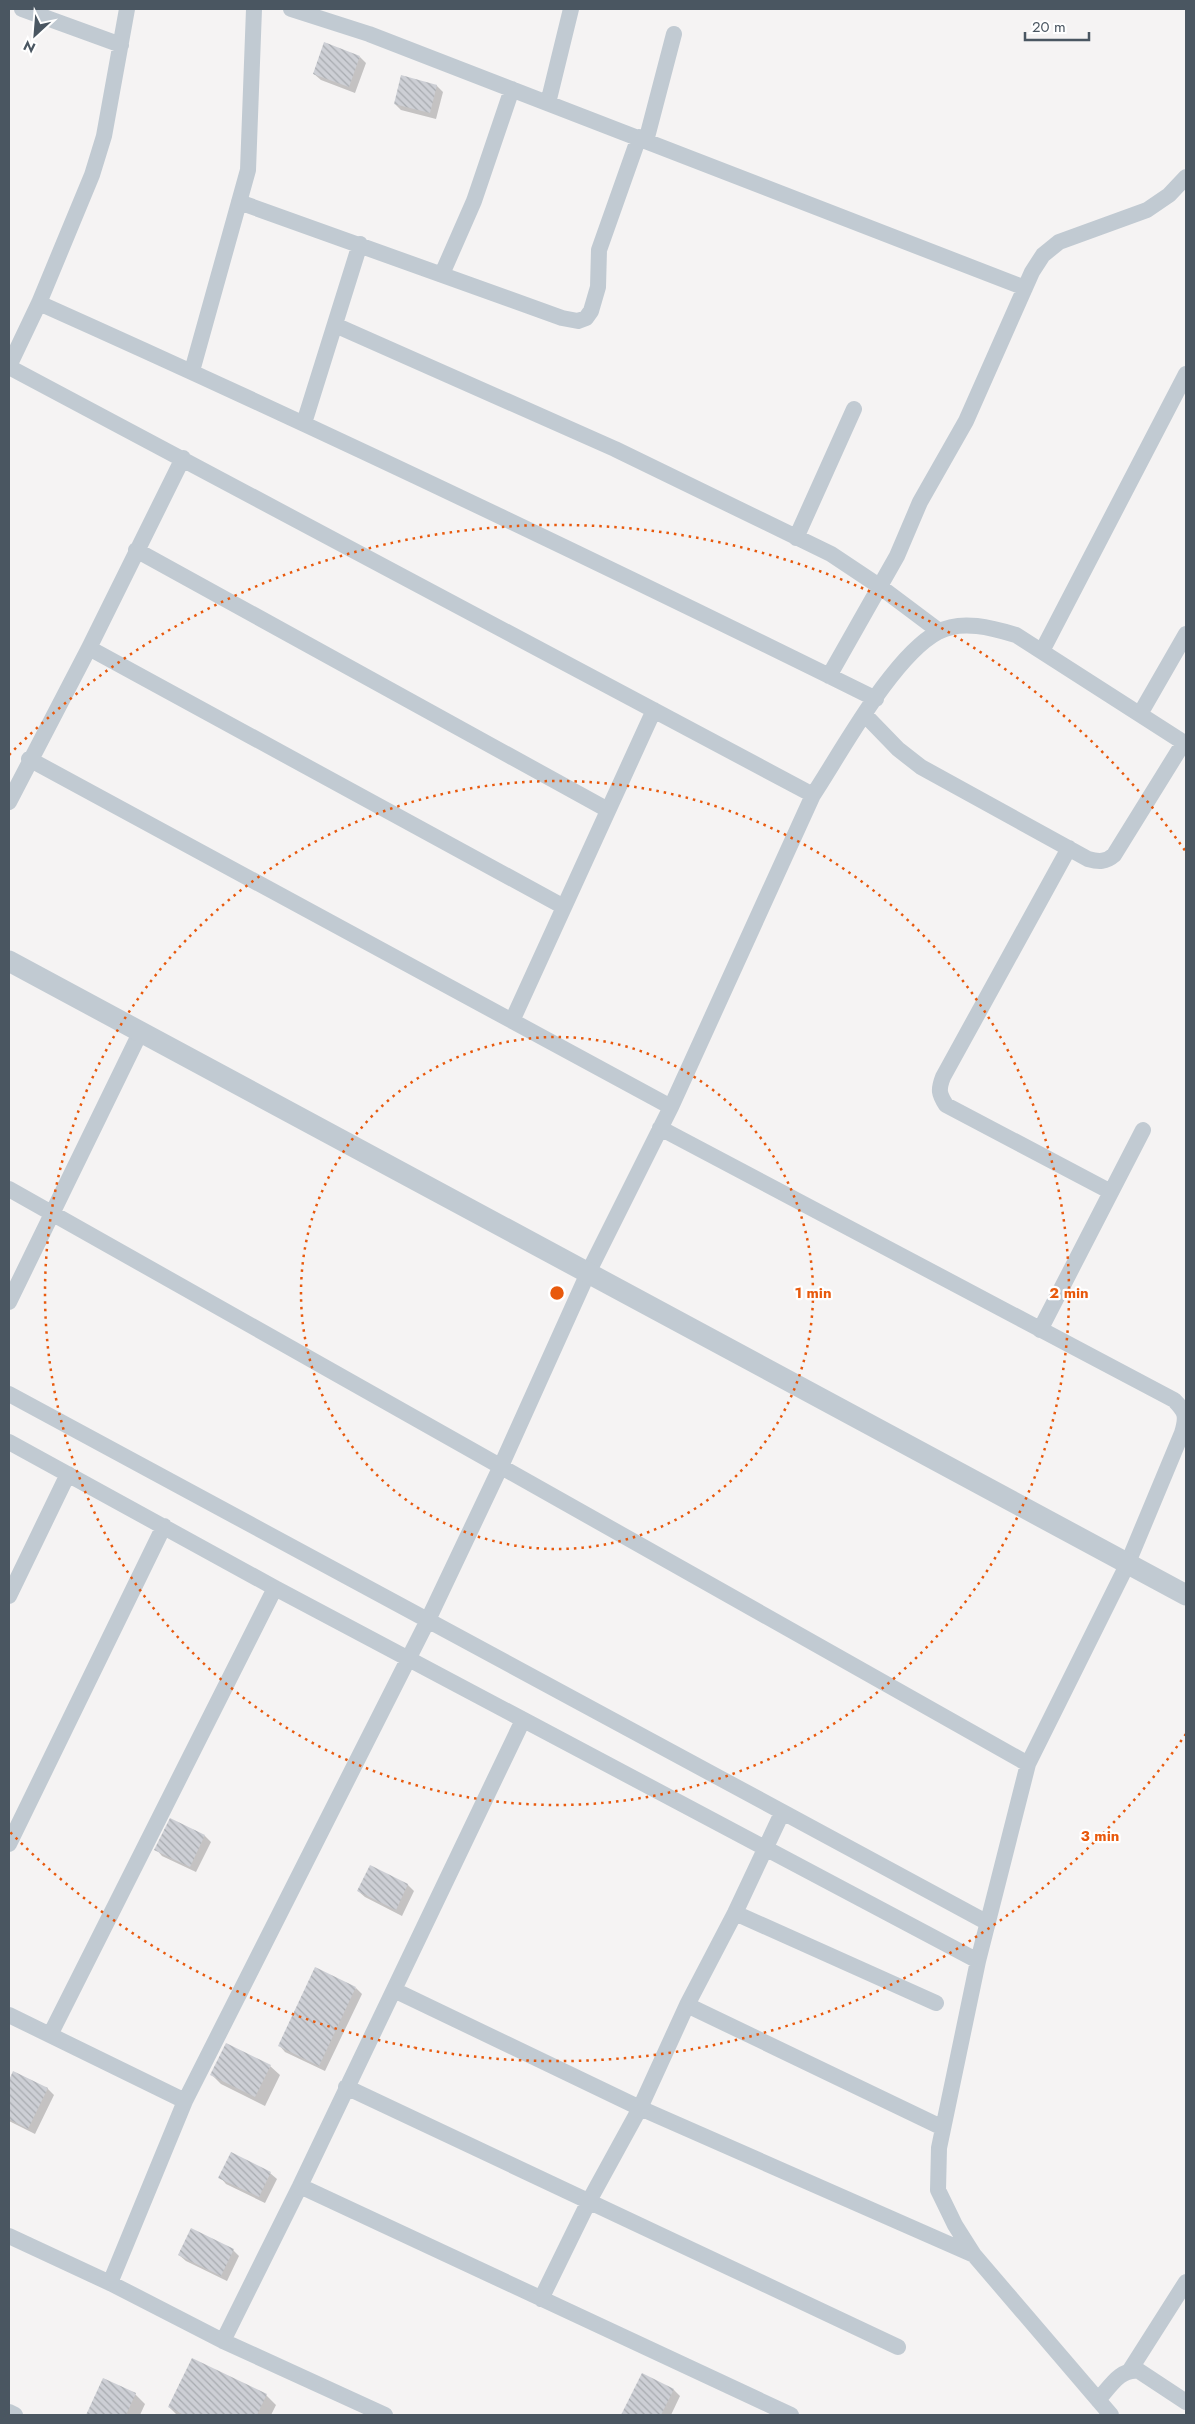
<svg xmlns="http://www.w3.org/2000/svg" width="1195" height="2424" font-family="Jost,sans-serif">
	<defs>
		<pattern id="building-back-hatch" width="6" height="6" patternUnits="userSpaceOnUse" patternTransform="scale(1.25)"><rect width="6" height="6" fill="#cdcfd5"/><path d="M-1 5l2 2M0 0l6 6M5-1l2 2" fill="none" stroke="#a8abb0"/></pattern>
	</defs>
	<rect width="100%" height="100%" fill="#f5f3f3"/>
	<!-- shadow -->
	<path fill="#0003" d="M 360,57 L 366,63 L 355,93 L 321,80 L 314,74 Z
		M 402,77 L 437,86 L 443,92 L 436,119 L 401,110 L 395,104 Z
		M 171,1820 L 205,1836 L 211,1842 L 196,1872 L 162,1856 L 156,1849 Z
		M 370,1867 L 408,1885 L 414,1891 L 402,1916 L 365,1897 L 358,1891 Z
		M 356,1988 L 362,1994 L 325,2071 L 285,2052 L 279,2045 Z
		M 270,2066 L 280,2075 L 265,2106 L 221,2084 L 211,2074 Z
		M 14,2072 L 48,2089 L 54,2095 L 35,2134 L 9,2121 L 9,2082 Z
		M 270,2173 L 277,2179 L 265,2203 L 226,2184 L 220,2177 Z
		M 233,2250 L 239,2256 L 227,2281 L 186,2261 L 179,2255 Z
		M 192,2360 L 266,2395 L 276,2405 L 271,2415 L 177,2415 L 169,2407 Z
		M 642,2375 L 674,2390 L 680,2396 L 671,2415 L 623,2415 Z
		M 104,2380 L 135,2394 L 145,2404 L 140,2415 L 88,2415 Z"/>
	<!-- building -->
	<path fill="url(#building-back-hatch)" d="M 324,42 L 360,56 L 349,87 L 313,74 Z
		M 401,75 L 437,85 L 430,113 L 394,104 Z
		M 170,1818 L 205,1835 L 190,1867 L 154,1850 Z
		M 370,1865 L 408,1884 L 396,1910 L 357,1891 Z
		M 315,1967 L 356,1987 L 319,2066 L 278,2046 Z
		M 226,2043 L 271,2065 L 255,2097 L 210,2075 Z
		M 13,2071 L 48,2088 L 28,2129 L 9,2119 L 9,2080 Z
		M 231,2152 L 271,2172 L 259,2197 L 218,2178 Z
		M 191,2228 L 234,2249 L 221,2276 L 178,2255 Z
		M 192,2358 L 267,2394 L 257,2415 L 184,2415 L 168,2407 Z
		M 642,2373 L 674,2389 L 661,2415 L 621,2415 Z
		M 103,2378 L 136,2393 L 126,2415 L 86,2415 Z"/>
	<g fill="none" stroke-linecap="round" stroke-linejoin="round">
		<!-- minor -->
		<path stroke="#c1cad2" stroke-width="16" d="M 22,9 L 121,45
			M 291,9 L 369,34 L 1025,288
			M 548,103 L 571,9
			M 646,141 L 674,34
			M 239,202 L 562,318 L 578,321 L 586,318 L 591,311 L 598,287 L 599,250 L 639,137
			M 442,274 L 474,201 L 512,89
			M 39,303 C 321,429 599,562 876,699
			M 335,325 L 615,449 L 831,554 L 879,586 L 939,631
			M 9,366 L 39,303 L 92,175 L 104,136 L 127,9
			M 9,367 L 813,795 L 671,1107 L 588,1273 L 501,1466 L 427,1622 L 185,2101 L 110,2283
			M 192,371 L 248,170 L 254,9
			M 304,423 L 360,244
			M 796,538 L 854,409
			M 136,550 L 608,810
			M 89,648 L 564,907
			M 1042,651 L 1186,374
			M 829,676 L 897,556 L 920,502 L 966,421 L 1032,272 L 1043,255 L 1059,242 L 1147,210 L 1169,195 L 1186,177
			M 1140,714 L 1186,634
			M 865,715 L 898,749 L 921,767 L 1088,859 C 1099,862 1106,862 1114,855 L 1184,742
			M 29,759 L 671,1107
			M 813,795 C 842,751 893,656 938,632 C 961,619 993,628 1016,635 L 1186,744
			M 9,802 L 89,648 L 183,458
			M 1069,848 L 943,1077 C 938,1090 939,1094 946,1105 L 1111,1192
			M 512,1021 L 654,710
			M 9,1189 L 1028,1764 L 1127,1565 L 1182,1433 C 1187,1416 1186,1412 1174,1400 L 660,1128
			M 9,1302 L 141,1031
			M 1040,1330 L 1143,1130
			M 9,1394 L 988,1923
			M 9,1442 L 275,1588 L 978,1961
			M 9,1596 L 68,1474
			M 1028,1764 L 978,1961 L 939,2148 L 938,2190 L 955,2225 L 974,2255 L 1111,2415
			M 9,1844 L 164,1526
			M 735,1913 L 936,2003
			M 394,1990 L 640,2108 L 974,2255
			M 687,2005 L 943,2128
			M 9,2015 L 185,2101
			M 50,2035 L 275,1588
			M 346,2087 L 898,2347
			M 300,2186 L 791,2415
			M 9,2236 L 110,2283 L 223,2341 L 385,2415
			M 541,2299 L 589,2201 L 640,2108 L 687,2005 L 735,1913 L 782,1813
			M 223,2341 L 300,2186 L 523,1720
			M 1130,2370 L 1186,2282
			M 1098,2400 C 1110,2387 1120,2368 1139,2371 L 1186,2402
			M 9,2412 L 15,2415"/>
		<!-- tertiary -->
		<path stroke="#c1cad2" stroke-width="21" d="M 9,961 L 1186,1595"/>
	</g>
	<!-- distance rings -->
	<g fill="none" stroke="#e8590c" stroke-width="2.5" stroke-dasharray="2.5 5">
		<circle cx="557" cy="1293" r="256"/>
		<circle cx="557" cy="1293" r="512"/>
		<path d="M1186 1734A768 768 0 0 1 9 1831M9 755A768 768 0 0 1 1186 852"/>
	</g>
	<circle cx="557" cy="1293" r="8" fill="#e8590c" stroke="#fff" stroke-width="2.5"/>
	<g font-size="15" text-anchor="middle" font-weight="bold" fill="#e8590c" stroke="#fff" stroke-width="4.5" stroke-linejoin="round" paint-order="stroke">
		<text x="813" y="1298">1 min</text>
		<text x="1069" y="1298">2 min</text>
		<text x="1100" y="1841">3 min</text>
	</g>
	<!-- border -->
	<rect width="1195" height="2424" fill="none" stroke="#4a5661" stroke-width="20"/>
	<!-- north arrow -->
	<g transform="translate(35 35) rotate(206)" stroke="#ffffff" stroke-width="4" paint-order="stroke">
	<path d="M0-4L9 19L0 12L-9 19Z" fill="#4a5661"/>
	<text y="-8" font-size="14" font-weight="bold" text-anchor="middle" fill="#4a5661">N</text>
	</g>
	<!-- scale -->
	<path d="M1025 32v8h64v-8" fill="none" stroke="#4a5661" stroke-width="2.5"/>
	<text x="1032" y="32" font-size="15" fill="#4a5661" stroke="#ffffff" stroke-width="4" paint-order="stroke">20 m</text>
</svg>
